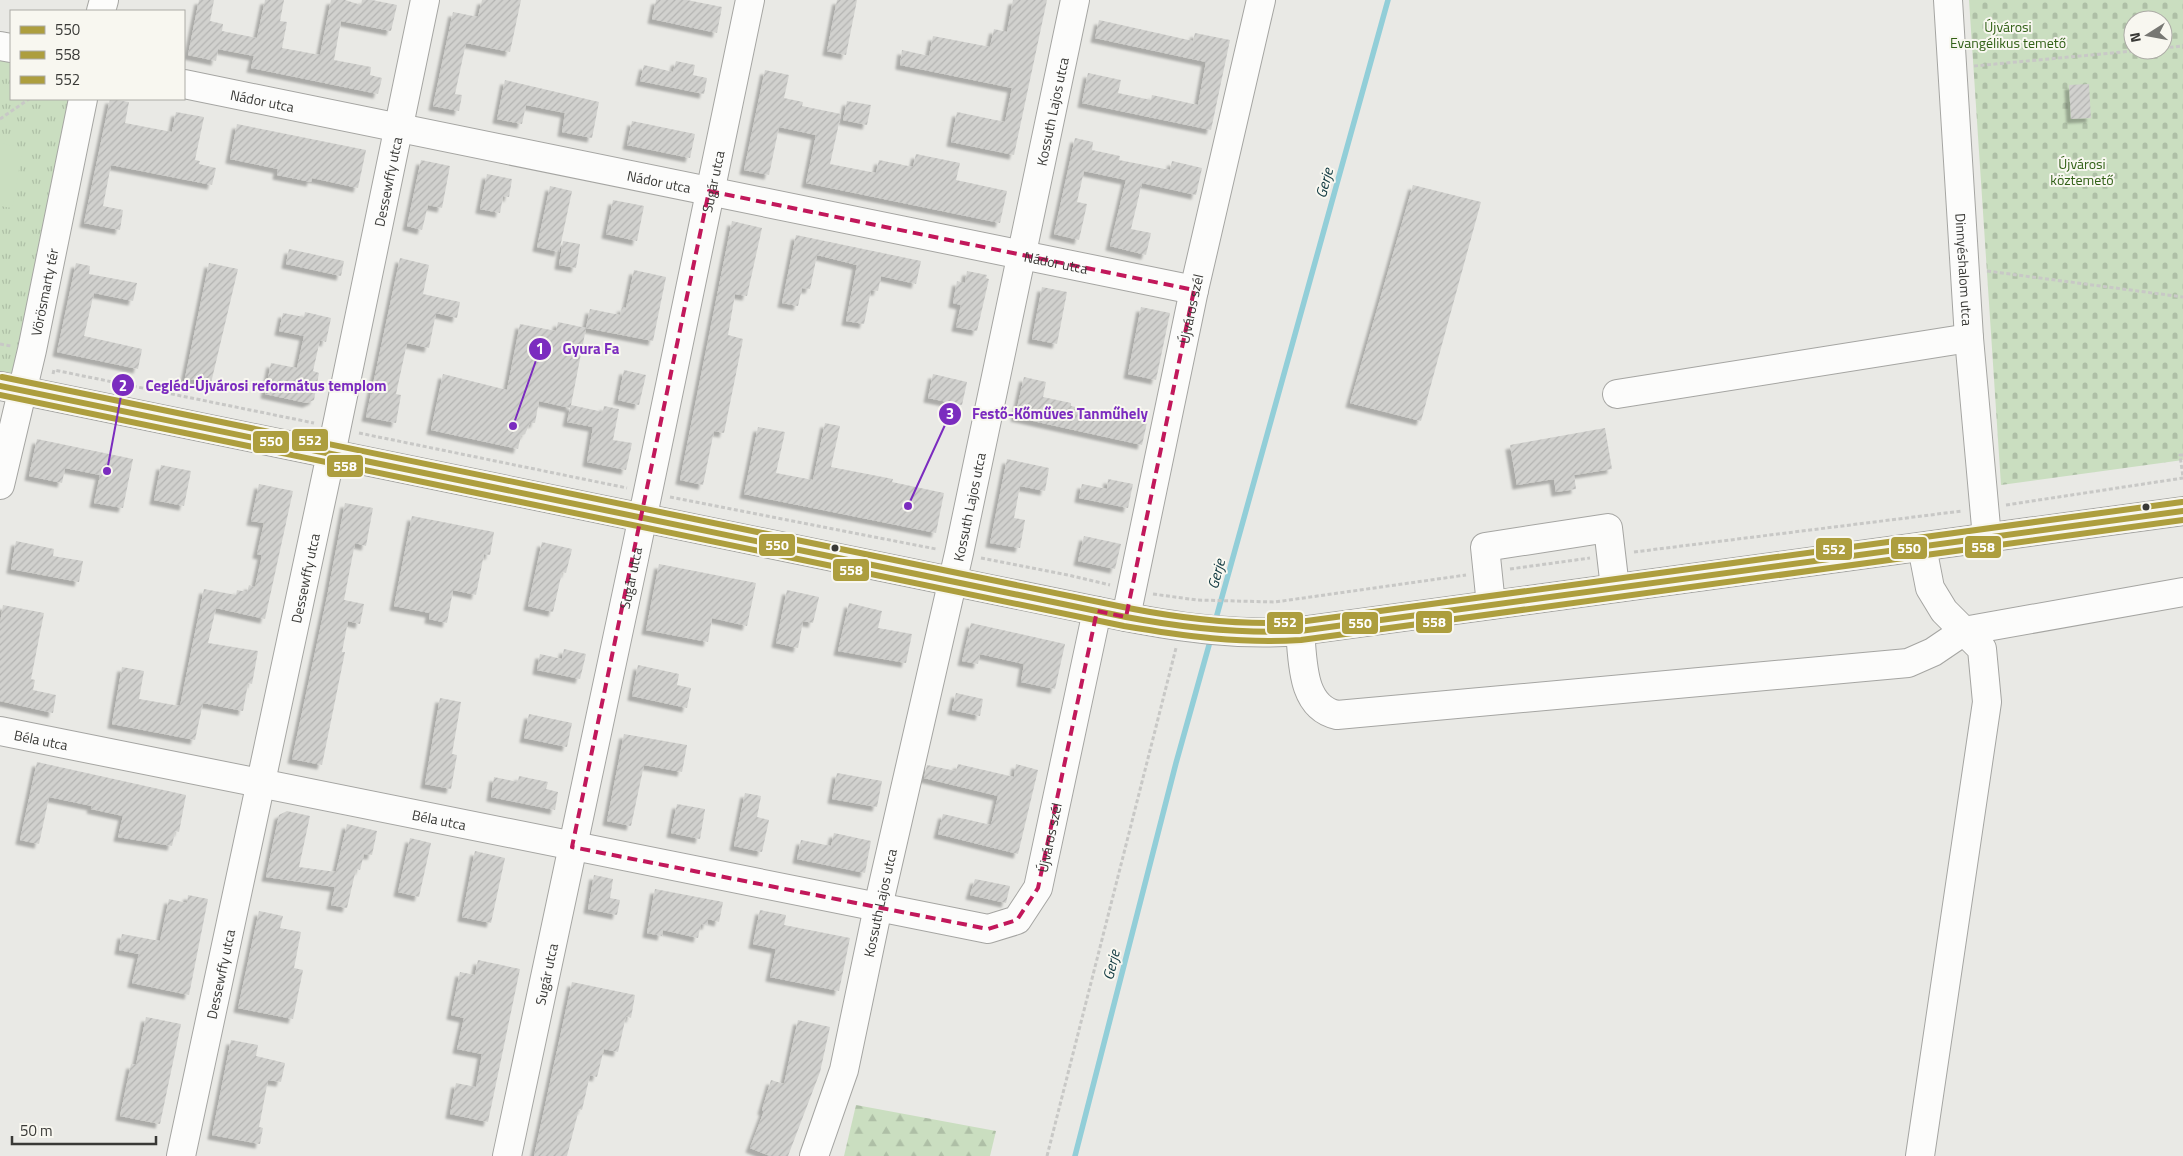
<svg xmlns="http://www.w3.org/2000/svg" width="2183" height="1156" font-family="'Titillium Web',sans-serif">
	<defs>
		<pattern id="forest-firs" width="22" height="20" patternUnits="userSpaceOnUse" patternTransform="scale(1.25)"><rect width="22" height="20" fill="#cadec0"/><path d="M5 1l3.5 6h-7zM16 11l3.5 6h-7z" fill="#aebfa6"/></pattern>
		<pattern id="cemetery-stones" width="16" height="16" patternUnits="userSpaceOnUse" patternTransform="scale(1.25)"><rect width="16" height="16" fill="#cadec0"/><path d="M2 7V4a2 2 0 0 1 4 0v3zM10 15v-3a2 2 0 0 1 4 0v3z" fill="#aebfa6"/></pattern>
		<pattern id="park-tufts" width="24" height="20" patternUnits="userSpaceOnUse" patternTransform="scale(1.25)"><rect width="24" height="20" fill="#cadec0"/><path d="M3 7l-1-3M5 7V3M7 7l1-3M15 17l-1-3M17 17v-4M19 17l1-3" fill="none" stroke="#aebfa6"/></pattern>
		<pattern id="building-hatch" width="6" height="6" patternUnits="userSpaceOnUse" patternTransform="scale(1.25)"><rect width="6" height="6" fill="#d1d1ce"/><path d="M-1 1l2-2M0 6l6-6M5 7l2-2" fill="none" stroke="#b4b4b2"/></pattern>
		<filter id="shadow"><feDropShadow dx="-4.5" dy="4.5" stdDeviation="1" flood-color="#0004"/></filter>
	</defs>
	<rect width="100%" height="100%" fill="#e9e9e5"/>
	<!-- forest -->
	<path fill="url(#forest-firs)" d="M 856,1105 L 996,1131 L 990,1156 L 844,1156 Z"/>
	<!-- cemetery -->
	<path fill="url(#cemetery-stones)" fill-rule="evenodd" d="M 1969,0 L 2183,0 L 2183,460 L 2001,485 ZM 2133,20 L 2163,20 L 2163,50 L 2133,50 Z"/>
	<!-- park -->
	<path fill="url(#park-tufts)" d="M 0,50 L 11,53 L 11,99 L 72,99 L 14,377 L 0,374 Z"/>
	<!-- pitch -->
	<path fill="#cadec0" d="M 0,143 L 23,148 L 12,208 L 0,206 Z"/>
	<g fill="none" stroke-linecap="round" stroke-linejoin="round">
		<!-- stream -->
		<path stroke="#92ced8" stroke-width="5.5" d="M 1215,622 L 1388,0
			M 1075,1156 L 1176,763 L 1211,638"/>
	</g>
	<!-- building -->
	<path fill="url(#building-hatch)" filter="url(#shadow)" d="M 199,0 L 214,0 L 210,21 L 223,24 L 222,31 L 257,38 L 265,0 L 284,0 L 280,21 L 287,22 L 282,48 L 320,55 L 331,0 L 345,0 L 361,5 L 362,0 L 372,0 L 397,5 L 391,31 L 341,21 L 334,60 L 371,67 L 370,75 L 382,78 L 378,94 L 251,68 L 254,56 L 218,49 L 216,61 L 188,55 Z
		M 482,0 L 521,0 L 510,52 L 466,43 L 455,94 L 462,95 L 459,111 L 433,106 L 453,12 L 478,17 Z
		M 656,0 L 687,0 L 722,7 L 717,33 L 652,19 Z
		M 837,0 L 857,0 L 846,55 L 827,51 Z
		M 1013,0 L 1047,0 L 1014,155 L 951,142 L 957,112 L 1005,122 L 1012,88 L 900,65 L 902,50 L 929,56 L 933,36 L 990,47 L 994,29 L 1007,32 Z
		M 1099,20 L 1193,41 L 1195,33 L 1230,40 L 1211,130 L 1082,103 L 1088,73 L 1121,80 L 1118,93 L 1151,100 L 1152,95 L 1198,105 L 1206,62 L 1095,38 Z
		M 676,61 L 695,65 L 693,75 L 707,78 L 704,94 L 640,81 L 644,65 L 673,72 Z
		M 765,70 L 789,75 L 784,98 L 803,102 L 802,106 L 841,114 L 830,164 L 876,173 L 879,160 L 913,167 L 916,154 L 960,163 L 956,180 L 1007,191 L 1000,223 L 806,183 L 816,135 L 779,127 L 769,175 L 744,170 Z
		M 505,80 L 599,102 L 592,138 L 562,132 L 565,113 L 526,105 L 522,124 L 497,119 Z
		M 2089,84 L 2091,118 L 2071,119 L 2069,85 Z
		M 110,99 L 129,102 L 125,123 L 172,132 L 176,112 L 204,117 L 195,160 L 200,161 L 199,164 L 216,168 L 212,185 L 111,165 L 103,206 L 123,210 L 120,230 L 84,223 Z
		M 847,101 L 871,105 L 867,125 L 843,120 Z
		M 632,121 L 695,134 L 690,158 L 627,145 Z
		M 237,124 L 366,150 L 358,188 L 312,178 L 311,182 L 277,175 L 278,169 L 230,159 Z
		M 1075,138 L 1093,142 L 1092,150 L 1120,156 L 1119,160 L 1170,170 L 1172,161 L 1202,168 L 1196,195 L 1142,183 L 1131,229 L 1151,233 L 1146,255 L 1110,246 L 1126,180 L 1084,171 L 1077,202 L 1087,204 L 1079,240 L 1054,234 Z
		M 421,160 L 450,166 L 442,208 L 428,205 L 422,230 L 407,226 Z
		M 487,174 L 512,179 L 509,197 L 503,196 L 500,213 L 480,209 Z
		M 1413,185 L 1481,202 L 1421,421 L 1350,403 Z
		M 550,186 L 572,191 L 559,252 L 537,247 Z
		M 613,200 L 644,206 L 637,241 L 606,234 Z
		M 732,221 L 762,228 L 747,296 L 735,294 L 728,335 L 743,339 L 724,433 L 714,431 L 703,485 L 680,480 Z
		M 796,235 L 921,261 L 916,284 L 881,276 L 878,291 L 871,290 L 864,324 L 846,321 L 857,265 L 817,255 L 810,289 L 802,288 L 798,306 L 782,303 Z
		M 563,241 L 580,244 L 576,268 L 559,265 Z
		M 289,249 L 344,261 L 341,276 L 286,264 Z
		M 400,258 L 429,265 L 423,294 L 460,302 L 457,318 L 436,313 L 429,348 L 407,343 L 396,394 L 401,395 L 396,423 L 366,417 Z
		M 76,263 L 90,266 L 89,274 L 137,283 L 133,301 L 94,293 L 84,336 L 142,349 L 138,369 L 57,352 Z
		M 209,263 L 238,269 L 211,383 L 185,378 Z
		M 634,270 L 666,277 L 653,341 L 586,328 L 590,309 L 620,315 L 622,307 L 626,308 Z
		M 967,271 L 987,275 L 986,278 L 989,279 L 977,331 L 956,327 L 961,305 L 953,303 L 957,281 L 965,283 Z
		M 1042,287 L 1067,292 L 1057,344 L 1032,339 Z
		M 1141,307 L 1170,313 L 1156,380 L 1128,374 Z
		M 305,312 L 331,318 L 326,342 L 320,340 L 313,371 L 319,373 L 314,400 L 307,403 L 265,394 L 271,363 L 297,368 L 304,336 L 279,331 L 283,313 L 304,317 Z
		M 558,322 L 586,328 L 571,405 L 603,412 L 604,406 L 619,409 L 613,440 L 632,443 L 626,470 L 587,462 L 593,427 L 567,422 L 570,408 L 539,401 L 535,423 L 530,423 L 525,434 L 521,436 L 518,449 L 431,430 L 443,374 L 507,390 L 520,324 L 556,331 Z
		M 624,370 L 646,375 L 639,405 L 618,400 Z
		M 933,374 L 967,382 L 962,405 L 928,398 Z
		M 1024,377 L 1046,382 L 1043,397 L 1071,403 L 1071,406 L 1107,414 L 1109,409 L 1148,418 L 1142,445 L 1015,417 Z
		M 825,423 L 840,426 L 831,467 L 893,479 L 892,482 L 944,493 L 936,533 L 744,494 L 758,427 L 785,432 L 776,473 L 813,480 Z
		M 1605,428 L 1612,469 L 1574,475 L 1576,489 L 1556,492 L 1554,479 L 1517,485 L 1510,445 Z
		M 37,439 L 133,459 L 123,508 L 94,503 L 100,475 L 65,468 L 62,483 L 29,476 Z
		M 1007,459 L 1049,468 L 1045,491 L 1020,486 L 1014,518 L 1025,520 L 1020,548 L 990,543 Z
		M 161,465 L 191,471 L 184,506 L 154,500 Z
		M 1108,479 L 1133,484 L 1128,508 L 1079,498 L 1082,484 L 1107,489 Z
		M 259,484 L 293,491 L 265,619 L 216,608 L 208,643 L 258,651 L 252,684 L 248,683 L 243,711 L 203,703 L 195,740 L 112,724 L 122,667 L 144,671 L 139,699 L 180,706 L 204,589 L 236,595 L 237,590 L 247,592 L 249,585 L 255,587 L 262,555 L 257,554 L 264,523 L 251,521 Z
		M 345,503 L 373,508 L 366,546 L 355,543 L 344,600 L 364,604 L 360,624 L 348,621 L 342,652 L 345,652 L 322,765 L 292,759 L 327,597 Z
		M 412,516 L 494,532 L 490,555 L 484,554 L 476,595 L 453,590 L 447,623 L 429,619 L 430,613 L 394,606 Z
		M 1084,536 L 1121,544 L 1115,569 L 1078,561 Z
		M 16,541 L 54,549 L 53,556 L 83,561 L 79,582 L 11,569 Z
		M 542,542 L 572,549 L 566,573 L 562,572 L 553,612 L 528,606 Z
		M 659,564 L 756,583 L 747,626 L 712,618 L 708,642 L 646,630 Z
		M 787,590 L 819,597 L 813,623 L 803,621 L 798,648 L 776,643 Z
		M 849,603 L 882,611 L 878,628 L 912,634 L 906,663 L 838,651 Z
		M 3,605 L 44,613 L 31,679 L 35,680 L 33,690 L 56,695 L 53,713 L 0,701 L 0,623 Z
		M 971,623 L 1065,644 L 1055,689 L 1021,682 L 1024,664 L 980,654 L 978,664 L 962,661 Z
		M 564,649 L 586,654 L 580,679 L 537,670 L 540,654 L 562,659 Z
		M 638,665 L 679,674 L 677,685 L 691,688 L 687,708 L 632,696 Z
		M 956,693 L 983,699 L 980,716 L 952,710 Z
		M 440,698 L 461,702 L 452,754 L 457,755 L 451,789 L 425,784 Z
		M 529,714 L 572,723 L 567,747 L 524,738 Z
		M 624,734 L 687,745 L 682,772 L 644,765 L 631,826 L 607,821 Z
		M 37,762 L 186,795 L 179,832 L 175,831 L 172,846 L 118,837 L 123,816 L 91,809 L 92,806 L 49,797 L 39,844 L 20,840 Z
		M 958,764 L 1014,777 L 1016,764 L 1038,770 L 1018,854 L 938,834 L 943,814 L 991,825 L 998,796 L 924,778 L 927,765 L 956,771 Z
		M 837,773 L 882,781 L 877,807 L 832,799 Z
		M 519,776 L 548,782 L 546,789 L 558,792 L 555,810 L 491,797 L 494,777 L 518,782 Z
		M 745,793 L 761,796 L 757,817 L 769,820 L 762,852 L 734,846 Z
		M 677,804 L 705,809 L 700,839 L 671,833 Z
		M 287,811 L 310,816 L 299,867 L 336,872 L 347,824 L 377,831 L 372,855 L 364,854 L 360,870 L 356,869 L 347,908 L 331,905 L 335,887 L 266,877 L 279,815 Z
		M 834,833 L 871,841 L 865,873 L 797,859 L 801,840 L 831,846 Z
		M 410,838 L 431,843 L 419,897 L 398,892 Z
		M 475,851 L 505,858 L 491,923 L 462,917 Z
		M 594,875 L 613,879 L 610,898 L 620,900 L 617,915 L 588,909 Z
		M 975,879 L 1010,886 L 1006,903 L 970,895 Z
		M 655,889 L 723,902 L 719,922 L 708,919 L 707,925 L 701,924 L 698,938 L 663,930 L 662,936 L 647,933 Z
		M 188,895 L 208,899 L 189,995 L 132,983 L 139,954 L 119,950 L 122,934 L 160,941 L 169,899 L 187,903 Z
		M 760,910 L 786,915 L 784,925 L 850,938 L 839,991 L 770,977 L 776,949 L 753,944 Z
		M 259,911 L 283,916 L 280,928 L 301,932 L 294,968 L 303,970 L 293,1019 L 238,1008 Z
		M 478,960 L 520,969 L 488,1122 L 450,1114 L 456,1083 L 476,1087 L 482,1054 L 457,1049 L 464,1018 L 451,1015 L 460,972 L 475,975 Z
		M 572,982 L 635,995 L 631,1018 L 626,1016 L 618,1052 L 604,1049 L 597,1077 L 590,1075 L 582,1110 L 579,1109 L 567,1156 L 534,1156 Z
		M 146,1017 L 181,1024 L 160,1124 L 120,1116 L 131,1064 L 136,1065 Z
		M 798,1020 L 830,1027 L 820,1072 L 788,1156 L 770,1156 L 750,1148 L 764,1111 L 762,1110 L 771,1080 L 784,1084 Z
		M 231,1040 L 258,1045 L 256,1056 L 285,1063 L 281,1082 L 268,1080 L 259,1127 L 263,1128 L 260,1144 L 212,1135 Z"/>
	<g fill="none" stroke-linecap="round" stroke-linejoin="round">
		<!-- minor casing -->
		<g stroke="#a5a5a2" stroke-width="30">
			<g id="minor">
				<path id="s1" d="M 1948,0 L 1969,338 L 1987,538"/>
				<path d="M 101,11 L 104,0"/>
				<path d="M 0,46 L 11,48"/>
				<path id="s2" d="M 184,84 L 1194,290"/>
				<path d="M 1617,394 L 1969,338"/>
				<path id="s3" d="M 0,485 L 32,350 L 83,99"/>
				<path d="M 1922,547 L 1930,588 L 1944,611 L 1964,631 L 2183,592"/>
				<path d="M 1491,605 L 1485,547 L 1608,528 L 1615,588"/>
				<path id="s4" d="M 1126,617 L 1194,290 L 1261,0"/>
				<path d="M 1300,631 C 1303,661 1301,707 1337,715 L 1908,663 L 1933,652 L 1964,631 L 1982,649 L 1987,702 L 1920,1156"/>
				<path id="s5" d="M 0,731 L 988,929 L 1017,920 L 1038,888 L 1097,611"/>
				<path id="s6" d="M 181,1156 L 331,454 L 425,0"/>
				<path id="s7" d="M 507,1156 L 634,559 L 750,0"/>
				<path id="s8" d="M 814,1156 L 844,1070 L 878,907 L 959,553 L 1075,0"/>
			</g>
		</g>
		<!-- major casing -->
		<g stroke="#a5a5a2" stroke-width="30">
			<path id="major" d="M 0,386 L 1126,617 C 1184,628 1241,636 1300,631 L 2183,511"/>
		</g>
		<!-- path -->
		<path stroke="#c8c8c6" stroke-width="3" stroke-dasharray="4 2.5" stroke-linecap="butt" d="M 2163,48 L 2183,46
			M 1974,66 L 2144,50
			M 0,119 L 29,99
			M 1987,271 L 2183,297
			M 0,344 L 11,346
			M 53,374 L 54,370 L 314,423
			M 359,433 L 627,488
			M 2183,455 L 2180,455 L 2183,477
			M 670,497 L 936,549
			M 2006,505 L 2183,478
			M 1634,552 L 1962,511
			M 981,558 L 1068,575 L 1110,585
			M 1510,569 L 1590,558
			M 1153,594 L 1197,600 L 1275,602 L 1466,575
			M 1047,1156 L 1176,648"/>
		<!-- minor -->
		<use href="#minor" stroke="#fcfcfb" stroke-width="28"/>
		<!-- major -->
		<use href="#major" stroke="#fcfcfb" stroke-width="28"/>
		<!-- bus-1 casing -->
		<g stroke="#f8f7f0" stroke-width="10">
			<path id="bus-1" d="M 0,386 L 1126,617 C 1184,628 1241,634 1300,631 L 2183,511"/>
		</g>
		<!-- bus-2 casing -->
		<g stroke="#f8f7f0" stroke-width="10">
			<path id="bus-2" d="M 0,395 L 1124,626 C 1183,636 1241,644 1301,640 L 2183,520"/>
		</g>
		<!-- bus-3 casing -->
		<g stroke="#f8f7f0" stroke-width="10">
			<path id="bus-3" d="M 2,377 L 1128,608 C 1185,619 1241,626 1299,622 L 2182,502"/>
		</g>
		<!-- bus-1 -->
		<use href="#bus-1" stroke="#ad9e3e" stroke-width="6"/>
		<!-- bus-2 -->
		<use href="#bus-2" stroke="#ad9e3e" stroke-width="6"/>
		<!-- bus-3 -->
		<use href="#bus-3" stroke="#ad9e3e" stroke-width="6"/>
	</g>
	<!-- marked area -->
	<path fill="none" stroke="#c2185b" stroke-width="4" stroke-dasharray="10 6" stroke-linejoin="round" d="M 709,191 L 1194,290 L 1126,617 L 1097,611 L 1038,888 L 1017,920 L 988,929 L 572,847 Z"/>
	<!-- markers -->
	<g fill="#393936" stroke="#f8f7f0" stroke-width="2">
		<circle cx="2146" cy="507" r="4.5"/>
		<circle cx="835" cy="548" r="4.5"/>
	</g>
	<g text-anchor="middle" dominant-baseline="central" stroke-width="4" stroke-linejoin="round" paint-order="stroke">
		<!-- park labels -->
		<g font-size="14" fill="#316016" stroke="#f8f7f0">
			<text x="2008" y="26">Újvárosi<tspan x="2008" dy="16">Evangélikus temető</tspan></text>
			<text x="2082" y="163">Újvárosi<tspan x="2082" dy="16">köztemető</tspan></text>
		</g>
		<!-- street labels -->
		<g font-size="14" fill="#393936" stroke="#f8f7f0">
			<text stroke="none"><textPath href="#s2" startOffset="80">Nádor utca</textPath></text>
			<text stroke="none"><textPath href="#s8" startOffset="1072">Kossuth Lajos utca</textPath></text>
			<text stroke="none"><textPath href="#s2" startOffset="485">Nádor utca</textPath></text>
			<text stroke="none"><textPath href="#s7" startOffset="996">Sugár utca</textPath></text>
			<text stroke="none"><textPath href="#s6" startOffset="996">Dessewffy utca</textPath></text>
			<text stroke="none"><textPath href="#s2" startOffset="890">Nádor utca</textPath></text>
			<text stroke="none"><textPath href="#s1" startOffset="270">Dinnyéshalom utca</textPath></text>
			<text stroke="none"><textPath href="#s3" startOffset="198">Vörösmarty tér</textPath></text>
			<text stroke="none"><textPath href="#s4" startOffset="315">Újváros szél</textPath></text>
			<text stroke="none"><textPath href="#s8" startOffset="668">Kossuth Lajos utca</textPath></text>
			<text stroke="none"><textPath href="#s6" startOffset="591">Dessewffy utca</textPath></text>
			<text stroke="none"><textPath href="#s7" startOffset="591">Sugár utca</textPath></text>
			<text stroke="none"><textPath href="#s5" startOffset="42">Béla utca</textPath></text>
			<text stroke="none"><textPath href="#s5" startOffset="448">Béla utca</textPath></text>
			<text stroke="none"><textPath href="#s5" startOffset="1128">Újváros szél</textPath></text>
			<text stroke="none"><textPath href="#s8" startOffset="262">Kossuth Lajos utca</textPath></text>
			<text stroke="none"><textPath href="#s6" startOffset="186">Dessewffy utca</textPath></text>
			<text stroke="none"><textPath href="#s7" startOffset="186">Sugár utca</textPath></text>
		</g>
		<!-- water labels -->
		<g font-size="15" font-style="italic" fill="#103940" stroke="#f8f7f0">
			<text transform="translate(1324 183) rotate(-75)">Gerje</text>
			<text transform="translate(1216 574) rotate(-75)">Gerje</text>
			<text transform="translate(1111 965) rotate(-76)">Gerje</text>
		</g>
	</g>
	<!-- callouts -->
	<path fill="none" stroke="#7b2cbf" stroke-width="2" d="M513 426L540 349M107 471L123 385M908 506L950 414"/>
	<g fill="#7b2cbf" stroke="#f8f7f0" stroke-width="2">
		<circle cx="513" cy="426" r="5"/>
		<circle cx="107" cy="471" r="5"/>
		<circle cx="908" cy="506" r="5"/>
		<circle cx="540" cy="349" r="12"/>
		<circle cx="123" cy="385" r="12"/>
		<circle cx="950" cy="414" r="12"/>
	</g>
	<g font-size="15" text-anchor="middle" font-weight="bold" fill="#fff">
		<text x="540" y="354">1</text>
		<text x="123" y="391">2</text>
		<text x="950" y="419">3</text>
	</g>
	<g font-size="15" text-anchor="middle" font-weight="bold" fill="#7b2cbf" stroke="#f8f7f0" stroke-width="4" stroke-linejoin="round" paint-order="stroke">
		<text x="591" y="354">Gyura Fa</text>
		<text x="266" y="391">Cegléd-Újvárosi református templom</text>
		<text x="1060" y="419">Festő-Kőműves Tanműhely</text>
	</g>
	<g stroke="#f8f7f0" stroke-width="2">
		<rect x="291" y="428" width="38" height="24" rx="5" fill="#ad9e3e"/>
		<rect x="252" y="430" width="38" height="24" rx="5" fill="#ad9e3e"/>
		<rect x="326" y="454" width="38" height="24" rx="5" fill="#ad9e3e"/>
		<rect x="758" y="533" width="38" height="24" rx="5" fill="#ad9e3e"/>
		<rect x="1964" y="535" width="38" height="24" rx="5" fill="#ad9e3e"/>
		<rect x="1890" y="536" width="38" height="24" rx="5" fill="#ad9e3e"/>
		<rect x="1815" y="537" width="38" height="24" rx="5" fill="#ad9e3e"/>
		<rect x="832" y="558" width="38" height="24" rx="5" fill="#ad9e3e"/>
		<rect x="1415" y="610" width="38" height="24" rx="5" fill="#ad9e3e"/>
		<rect x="1266" y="611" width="38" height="24" rx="5" fill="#ad9e3e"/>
		<rect x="1341" y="611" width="38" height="24" rx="5" fill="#ad9e3e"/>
	</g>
	<g font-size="14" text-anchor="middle" font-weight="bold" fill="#fff">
		<text x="310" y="445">552</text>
		<text x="271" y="446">550</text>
		<text x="345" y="471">558</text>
		<text x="777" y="550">550</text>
		<text x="1983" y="552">558</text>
		<text x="1909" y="553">550</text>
		<text x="1834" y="554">552</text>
		<text x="851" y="575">558</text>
		<text x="1434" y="627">558</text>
		<text x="1285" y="627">552</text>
		<text x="1360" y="628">550</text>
	</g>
	<!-- legend -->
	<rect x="10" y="10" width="175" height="90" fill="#f8f7f0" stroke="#acaba6"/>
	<rect x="20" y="26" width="25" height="8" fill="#ad9e3e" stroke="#acaba6"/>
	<text x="55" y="35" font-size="15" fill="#393936">550</text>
	<rect x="20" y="51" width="25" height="8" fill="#ad9e3e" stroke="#acaba6"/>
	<text x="55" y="60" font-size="15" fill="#393936">558</text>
	<rect x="20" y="76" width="25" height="8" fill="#ad9e3e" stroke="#acaba6"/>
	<text x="55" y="85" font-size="15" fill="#393936">552</text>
	<!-- north arrow -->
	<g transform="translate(2148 35) rotate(259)"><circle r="24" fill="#f8f7f0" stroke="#acaba6"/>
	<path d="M0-4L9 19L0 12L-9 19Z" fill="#777773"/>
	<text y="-8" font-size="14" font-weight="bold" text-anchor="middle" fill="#393936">N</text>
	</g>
	<!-- scale -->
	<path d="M12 1136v8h144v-8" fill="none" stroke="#393936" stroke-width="2.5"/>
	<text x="20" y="1136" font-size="15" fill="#393936" stroke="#f8f7f0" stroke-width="4" paint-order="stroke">50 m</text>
</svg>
